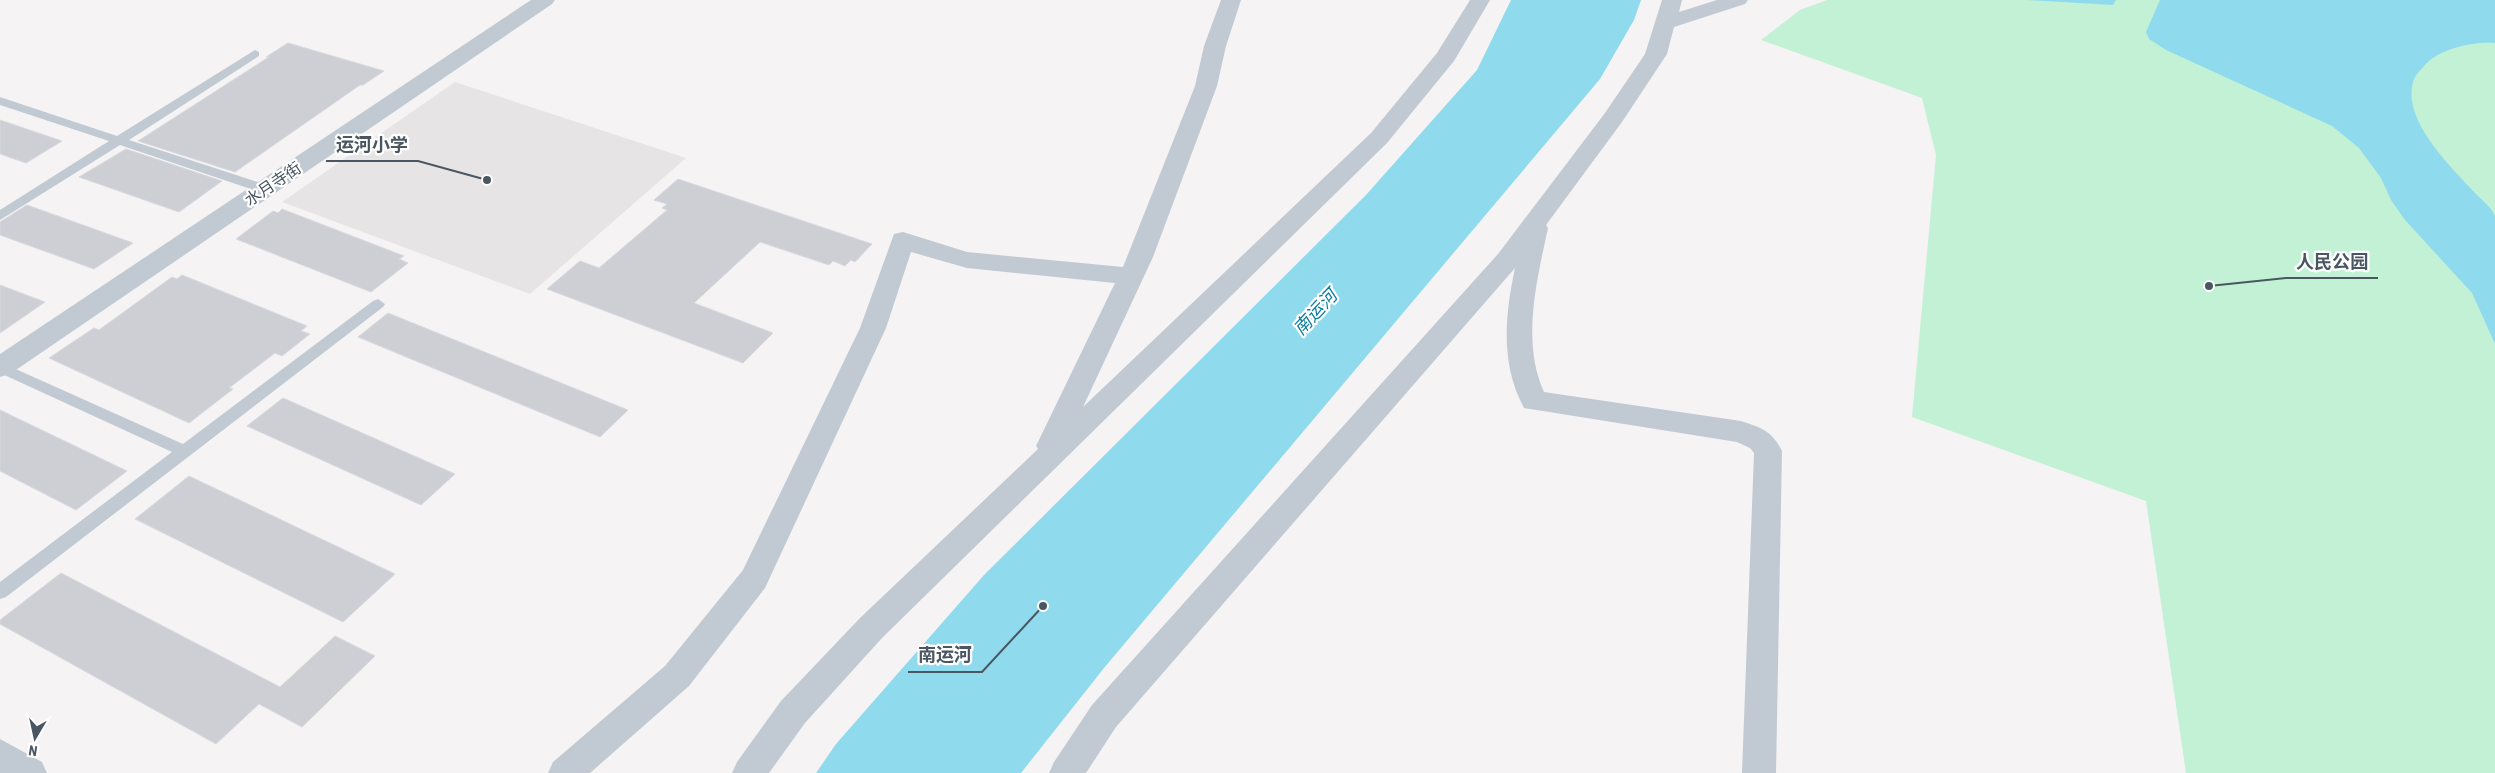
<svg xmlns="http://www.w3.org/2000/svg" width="2495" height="773" font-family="'Roboto Condensed','Noto Sans SC',sans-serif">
	<rect width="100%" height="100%" fill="#f5f3f3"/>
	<!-- education -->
	<path fill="#e6e4e5" d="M 455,82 L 686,158 L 530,294 L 282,202 Z"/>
	<!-- green -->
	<path fill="#c3f1d5" d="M 1827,0 L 2495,0 L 2495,773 L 2186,773 L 2146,501 L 1912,417 L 1936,155 L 1922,98 L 1761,40 L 1800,10 Z"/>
	<!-- water -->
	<path fill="#90daee" d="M 1511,0 L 1641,0 L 1634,20 L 1600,79 L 1104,668 L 1021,773 L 816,773 L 836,744 L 984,575 L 1366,195 L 1477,70 Z
		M 2027,0 L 2116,0 L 2113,5 Z
		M 2160,0 L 2495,0 L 2495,43 C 2474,41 2438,49 2425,65 C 2422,69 2417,73 2415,77 C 2397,116 2451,167 2475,193 C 2482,200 2491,207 2495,216 L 2495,344 L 2472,293 L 2405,220 L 2391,200 L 2381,178 L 2359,148 L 2332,126 L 2166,50 L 2149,39 L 2146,32 Z"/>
	<!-- building -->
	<path fill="#cdcfd5" stroke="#d7d9de" d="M 288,43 L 384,71 L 363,85 L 360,85 L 235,172 L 138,141 L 269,57 L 266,57 Z
		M 0,120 L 62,141 L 26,163 L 0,154 Z
		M 126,149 L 222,181 L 179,212 L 79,177 Z
		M 678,179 L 872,244 L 855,262 L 851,260 L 845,266 L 833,261 L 829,265 L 760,242 L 694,303 L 773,333 L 743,363 L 547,289 L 580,261 L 599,268 L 667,210 L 662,208 L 667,204 L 654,200 Z
		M 27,205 L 133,243 L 94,269 L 0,235 L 0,222 Z
		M 282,209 L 404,256 L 399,259 L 408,263 L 371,292 L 236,239 L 273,211 L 278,213 Z
		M 182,275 L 307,326 L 301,331 L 310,334 L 282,356 L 275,353 L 229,388 L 233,389 L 189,423 L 49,358 L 94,328 L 99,330 L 172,277 L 177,279 Z
		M 0,285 L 45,302 L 0,333 Z
		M 388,313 L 628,410 L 600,437 L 358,337 Z
		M 283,398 L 455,474 L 421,505 L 247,426 Z
		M 0,410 L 127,471 L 76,510 L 0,471 Z
		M 189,476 L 395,574 L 343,622 L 135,519 Z
		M 61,573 L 280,687 L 335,636 L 375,656 L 302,727 L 259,704 L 216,744 L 0,624 L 0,620 Z"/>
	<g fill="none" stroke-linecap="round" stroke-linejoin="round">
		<!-- service -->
		<path fill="#c1cad2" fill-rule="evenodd" d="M 255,50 L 259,52 L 259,56 L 129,140 L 270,186 L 272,189 L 270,192 L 260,192 L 120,145 L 0,220 L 0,210 L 109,141 L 0,105 L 0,97 L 117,136 Z
			M 378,299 L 385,304 L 383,307 L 6,597 L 0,599 L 0,582 L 172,452 L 0,373 L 0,362 L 183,444 L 373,301 Z"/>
		<!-- minor -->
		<path fill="#c1cad2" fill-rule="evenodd" d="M 1221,0 L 1241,0 L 1226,46 L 1217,86 L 1153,257 L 1083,407 L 1371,133 L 1437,53 L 1470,0 L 1490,0 L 1454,61 L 1387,143 L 882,638 L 805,723 L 769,773 L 732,773 L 737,762 L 781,701 L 860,618 L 1038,449 L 1036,446 L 1115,283 L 967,268 L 911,252 L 886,328 L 765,588 L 689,686 L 590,773 L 548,773 L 553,762 L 665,666 L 743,570 L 860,328 L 894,234 L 903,232 L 967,252 L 1123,267 L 1195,86 L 1204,46 Z
			M 1662,0 L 1682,0 L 1679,12 L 1717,0 L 1748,0 L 1745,4 L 1674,27 L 1667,54 L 1622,122 L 1546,225 L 1548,228 C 1537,280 1521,341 1544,392 L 1741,421 C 1762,428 1772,431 1782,451 L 1776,773 L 1742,773 L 1754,453 L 1750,448 L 1737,442 L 1524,408 C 1500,364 1505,315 1515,268 L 1116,727 L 1086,773 L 1049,773 L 1054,762 L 1092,705 L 1498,254 L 1605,113 L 1645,54 Z
			M 0,739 L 42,762 L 47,773 L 0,773 Z"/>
		<!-- tertiary -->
		<path fill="#c1cad2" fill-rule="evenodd" d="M 531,0 L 555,0 L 552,4 L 10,374 L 0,377 L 0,354 Z"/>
	</g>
	<g text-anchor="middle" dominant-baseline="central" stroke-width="4.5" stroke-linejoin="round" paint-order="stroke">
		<!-- street labels -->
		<g font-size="16" fill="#4a5661" stroke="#fff">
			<text transform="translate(273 184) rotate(-34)">水月寺街</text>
		</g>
		<!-- water labels -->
		<g font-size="18" font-style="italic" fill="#0c7c9b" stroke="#fff">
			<text transform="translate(1315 312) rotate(-47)">南运河</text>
		</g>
	</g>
	<!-- callouts -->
	<path fill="none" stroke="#4a5661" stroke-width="2" d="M487 180L418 161H326M2209 286L2286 278H2378M1043 606L982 672H908"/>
	<g fill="#4a5661" stroke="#fff" stroke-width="2">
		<circle cx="487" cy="180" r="5"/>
		<circle cx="2209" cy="286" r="5"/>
		<circle cx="1043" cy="606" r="5"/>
	</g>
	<g font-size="18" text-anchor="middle" font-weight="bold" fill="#4a5661" stroke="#fff" stroke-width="4.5" stroke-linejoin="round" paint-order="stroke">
		<text x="372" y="151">运河小学</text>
		<text x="2332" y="268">人民公园</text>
		<text x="945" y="661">南运河</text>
	</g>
	<!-- north arrow -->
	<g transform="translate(35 738) rotate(189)" stroke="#ffffff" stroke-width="4" paint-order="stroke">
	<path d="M0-4L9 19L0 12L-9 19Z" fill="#4a5661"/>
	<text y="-8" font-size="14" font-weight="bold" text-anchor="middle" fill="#4a5661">N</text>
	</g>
</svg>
